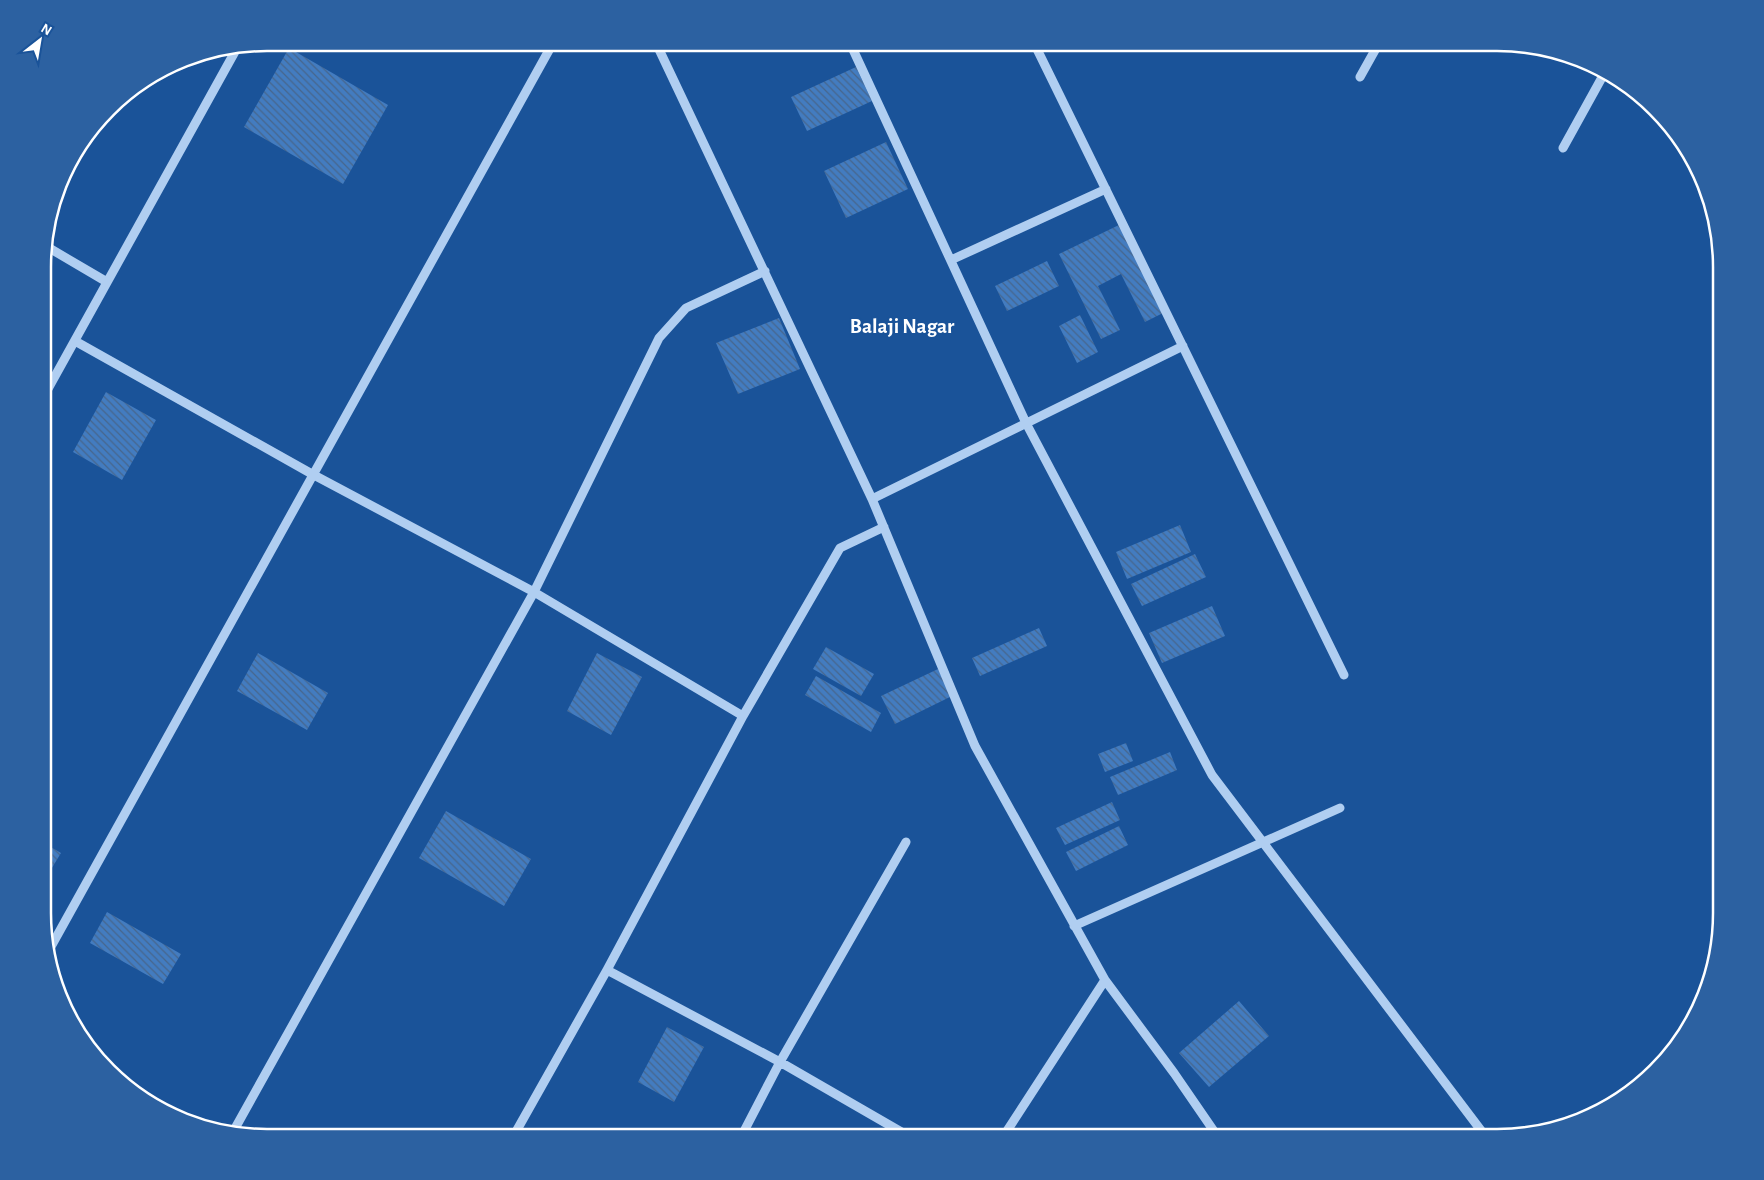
<svg xmlns="http://www.w3.org/2000/svg" width="1764" height="1180" font-family="'Alegreya Sans',sans-serif">
	<defs>
		<pattern id="building-back-hatch" width="6" height="6" patternUnits="userSpaceOnUse" patternTransform="scale(1.25)"><rect width="6" height="6" fill="#437cc0"/><path d="M-1 5l2 2M0 0l6 6M5-1l2 2" fill="none" stroke="#47668c"/></pattern>
	</defs>
	<rect width="100%" height="100%" fill="#1a5399"/>
	<!-- building -->
	<path fill="url(#building-back-hatch)" d="M 289,48 L 388,105 L 343,184 L 244,127 Z
		M 856,67 L 872,101 L 807,131 L 791,97 Z
		M 886,142 L 908,189 L 846,218 L 824,171 Z
		M 1121,224 L 1165,312 L 1145,322 L 1121,274 L 1098,286 L 1120,330 L 1101,339 L 1059,254 Z
		M 1047,261 L 1059,286 L 1007,311 L 995,286 Z
		M 1080,315 L 1098,352 L 1077,363 L 1059,326 Z
		M 779,318 L 800,369 L 738,394 L 716,343 Z
		M 106,392 L 156,420 L 122,480 L 73,452 Z
		M 1180,525 L 1191,552 L 1127,579 L 1116,552 Z
		M 1195,554 L 1206,577 L 1142,606 L 1131,584 Z
		M 1212,606 L 1225,636 L 1162,663 L 1149,633 Z
		M 1039,628 L 1047,646 L 980,676 L 972,658 Z
		M 826,647 L 874,674 L 861,696 L 813,669 Z
		M 258,653 L 328,693 L 307,730 L 237,691 Z
		M 597,653 L 642,677 L 611,735 L 567,711 Z
		M 938,669 L 952,696 L 895,724 L 881,696 Z
		M 816,676 L 881,713 L 871,732 L 805,695 Z
		M 1126,743 L 1133,761 L 1105,772 L 1098,754 Z
		M 1170,752 L 1177,770 L 1118,795 L 1110,777 Z
		M 1112,802 L 1120,820 L 1065,845 L 1056,828 Z
		M 446,811 L 531,859 L 504,906 L 419,858 Z
		M 1119,826 L 1128,845 L 1076,871 L 1066,852 Z
		M 44,843 L 61,853 L 44,881 Z
		M 107,912 L 181,954 L 163,984 L 90,943 Z
		M 1239,1001 L 1269,1036 L 1209,1087 L 1179,1053 Z
		M 667,1027 L 704,1047 L 674,1102 L 638,1082 Z"/>
	<g fill="none" stroke-linecap="round" stroke-linejoin="round">
		<!-- minor -->
		<path stroke="#b0cef1" stroke-width="9" d="M 656,43 L 872,499 L 975,746 L 1105,980 L 1174,1073 L 1218,1137
			M 850,43 L 1026,423 L 1212,775 L 1486,1137
			M 1034,43 L 1344,675
			M 1360,77 L 1379,43
			M 1563,148 L 1605,72
			M 44,245 L 107,282
			M 951,260 L 1106,189
			M 75,341 L 312,474 L 534,592 L 743,716
			M 44,396 L 237,48
			M 872,499 L 1183,346
			M 1074,926 L 1340,808
			M 48,952 L 553,43
			M 607,970 L 780,1062 L 910,1137
			M 233,1132 L 534,592 L 659,338 L 686,308 L 765,271
			M 513,1137 L 607,970 L 743,716 L 840,548 L 884,527
			M 741,1137 L 780,1062 L 906,842
			M 1003,1137 L 1105,980"/>
	</g>
	<g text-anchor="middle" dominant-baseline="central" stroke-width="4" stroke-linejoin="round" paint-order="stroke">
		<!-- neighbourhood labels -->
		<g font-size="21" font-weight="bold" fill="#fff" stroke="#1a5399">
			<text x="902" y="326">Balaji Nagar</text>
		</g>
	</g>
	<!-- crop -->
	<path d="M0 0H1764V1180H0ZM267 51H1497A216 216 0 0 1 1713 267V913A216 216 0 0 1 1497 1129H267A216 216 0 0 1 51 913V267A216 216 0 0 1 267 51Z" fill="#2c61a1" fill-rule="evenodd"/>
	<path fill="none" stroke="#fff" stroke-width="2.5" d="M267 51H1497A216 216 0 0 1 1713 267V913A216 216 0 0 1 1497 1129H267A216 216 0 0 1 51 913V267A216 216 0 0 1 267 51Z"/>
	<!-- north arrow -->
	<g transform="translate(40 40) rotate(31)" stroke="#1a5399" stroke-width="4" paint-order="stroke">
	<path d="M0-4L9 19L0 12L-9 19Z" fill="#ffffff"/>
	<text y="-8" font-size="14" font-weight="bold" text-anchor="middle" fill="#ffffff">N</text>
	</g>
</svg>
